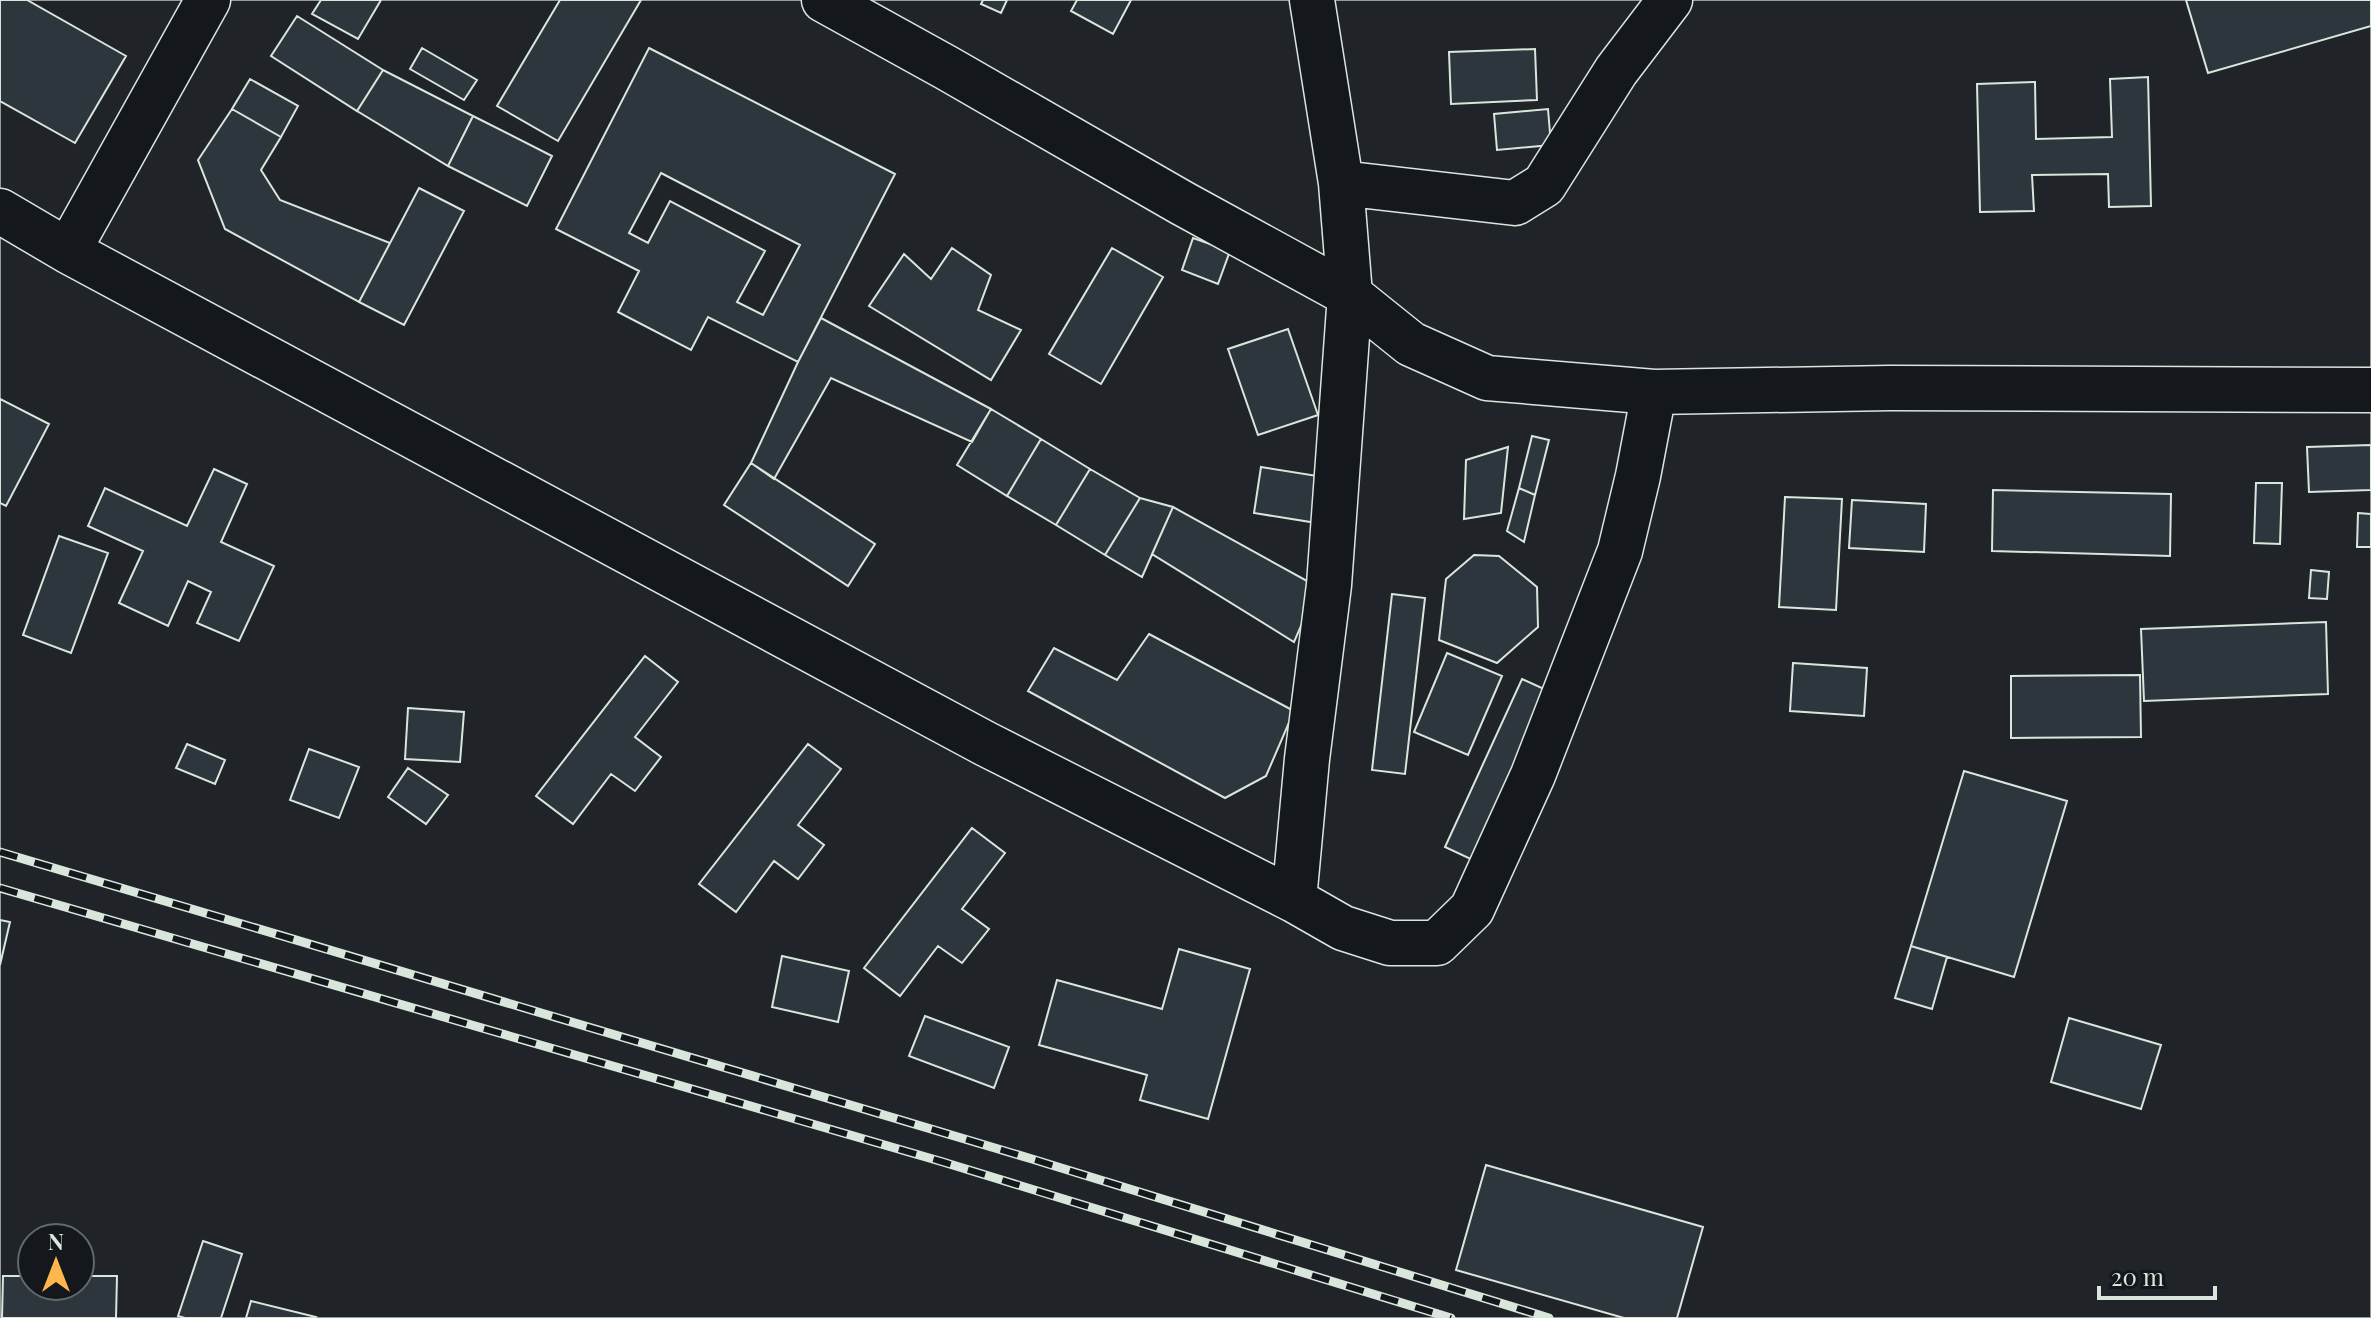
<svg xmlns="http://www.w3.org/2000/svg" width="2371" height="1318" font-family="'Playfair Display',serif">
	<rect width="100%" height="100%" fill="#14181c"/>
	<!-- green -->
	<path fill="#202428" stroke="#939e99" stroke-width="2" fill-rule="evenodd" d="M 0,0 L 2371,0 L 2371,1318 L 0,1318 ZM 32,1238 L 80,1238 L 80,1286 L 32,1286 Z"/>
	<!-- building -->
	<path fill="#2c363c" stroke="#d8e6dc" stroke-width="2" fill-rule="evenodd" d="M 0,0 L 27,0 L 126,56 L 75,143 L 0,101 Z
		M 321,0 L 381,0 L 358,39 L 312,14 Z
		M 560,0 L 641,0 L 558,141 L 497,106 Z
		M 983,0 L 1007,0 L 1001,13 L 981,4 Z
		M 1077,0 L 1131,0 L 1113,34 L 1071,11 Z
		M 2186,0 L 2371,0 L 2371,26 L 2208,73 Z
		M 297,16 L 383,70 L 357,111 L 271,56 Z
		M 422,48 L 477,80 L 464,100 L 410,69 Z
		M 649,48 L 895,174 L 798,362 L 708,317 L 691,350 L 618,312 L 639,271 L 556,229 ZM 661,173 L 800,245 L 763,315 L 737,302 L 765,251 L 670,201 L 648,243 L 629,233 Z
		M 1535,49 L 1537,100 L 1451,104 L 1449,52 Z
		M 383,70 L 473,116 L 448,166 L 357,111 Z
		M 2148,77 L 2151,206 L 2109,207 L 2108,174 L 2032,175 L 2034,211 L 1980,212 L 1977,84 L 2035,82 L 2036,139 L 2112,137 L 2110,79 Z
		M 250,79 L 298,106 L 281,137 L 232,109 Z
		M 232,109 L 281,137 L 261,170 L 280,200 L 390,243 L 359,302 L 225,229 L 198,160 Z
		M 1548,109 L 1551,145 L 1497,150 L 1494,114 Z
		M 473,116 L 552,156 L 527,206 L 448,166 Z
		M 419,188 L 464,211 L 404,325 L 359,302 Z
		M 1193,238 L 1230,251 L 1218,284 L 1182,270 Z
		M 952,248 L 991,275 L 978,310 L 1021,330 L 991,380 L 869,306 L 904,254 L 931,279 Z
		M 1112,248 L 1163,277 L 1101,384 L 1049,354 Z
		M 821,318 L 991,409 L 972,442 L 831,378 L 774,479 L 751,463 L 798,362 Z
		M 1288,329 L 1318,415 L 1258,435 L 1228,349 Z
		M 0,399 L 49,424 L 6,506 L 0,503 Z
		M 991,409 L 1041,439 L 1007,496 L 957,465 Z
		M 1532,436 L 1549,440 L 1535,495 L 1519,488 Z
		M 1041,439 L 1090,469 L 1056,525 L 1007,496 Z
		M 2371,445 L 2371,490 L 2309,492 L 2307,447 Z
		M 1508,447 L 1501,513 L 1464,519 L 1466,460 Z
		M 751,463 L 875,544 L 848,586 L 724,505 Z
		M 1261,467 L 1330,478 L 1323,524 L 1254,513 Z
		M 214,469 L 247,484 L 221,542 L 274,566 L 239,641 L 197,623 L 211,592 L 188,581 L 168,626 L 119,603 L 143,551 L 88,526 L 105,488 L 187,526 Z
		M 1090,469 L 1140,498 L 1105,555 L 1056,525 Z
		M 2256,483 L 2282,483 L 2280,544 L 2254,543 Z
		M 1519,488 L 1535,495 L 1524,542 L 1507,531 Z
		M 1993,490 L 2171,494 L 2170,556 L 1992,551 Z
		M 1785,497 L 1842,499 L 1836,610 L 1779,607 Z
		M 1140,498 L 1173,507 L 1142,577 L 1105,555 Z
		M 1852,500 L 1926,504 L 1924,552 L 1849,548 Z
		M 1173,507 L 1318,587 L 1294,642 L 1152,554 Z
		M 2358,513 L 2371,514 L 2371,547 L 2357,547 Z
		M 59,536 L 108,553 L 71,653 L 23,635 Z
		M 1474,555 L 1499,556 L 1537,587 L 1538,627 L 1497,663 L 1439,640 L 1446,579 Z
		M 2311,570 L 2329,572 L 2327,599 L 2309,598 Z
		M 1392,594 L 1425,598 L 1405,774 L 1372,770 Z
		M 2326,622 L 2328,694 L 2144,701 L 2141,629 Z
		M 1149,634 L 1294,711 L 1266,776 L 1225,798 L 1028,691 L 1054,648 L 1117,680 Z
		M 1447,653 L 1502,676 L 1468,755 L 1414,732 Z
		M 645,656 L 678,682 L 635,737 L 661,757 L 635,791 L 611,774 L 573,824 L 536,796 Z
		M 1793,663 L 1867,668 L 1864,716 L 1790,711 Z
		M 2140,675 L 2141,737 L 2011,738 L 2011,676 Z
		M 1522,679 L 1555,694 L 1477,862 L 1445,847 Z
		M 408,708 L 464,712 L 460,762 L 405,759 Z
		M 187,744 L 225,760 L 215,784 L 176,768 Z
		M 808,744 L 841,769 L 798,825 L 824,845 L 798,879 L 774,861 L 736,912 L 699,884 Z
		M 309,749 L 359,767 L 339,818 L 290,800 Z
		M 408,768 L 448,795 L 426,824 L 388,797 Z
		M 1964,771 L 2067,801 L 2014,977 L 1911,946 Z
		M 972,828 L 1005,853 L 962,909 L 989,929 L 962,963 L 938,946 L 900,996 L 864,968 Z
		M 0,920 L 10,922 L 0,965 Z
		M 1911,946 L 1947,957 L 1932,1009 L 1895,998 Z
		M 1179,949 L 1250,969 L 1208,1119 L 1140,1100 L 1147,1075 L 1039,1045 L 1057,980 L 1162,1009 Z
		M 782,956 L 849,971 L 838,1022 L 772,1007 Z
		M 925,1016 L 1009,1047 L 994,1088 L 909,1056 Z
		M 2069,1018 L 2161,1045 L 2141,1109 L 2051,1082 Z
		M 1486,1165 L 1703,1227 L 1677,1318 L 1624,1318 L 1456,1270 Z
		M 203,1241 L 242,1254 L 221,1318 L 185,1318 L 178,1316 Z
		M 3,1276 L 32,1276 L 32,1286 L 80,1286 L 80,1276 L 117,1276 L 116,1318 L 2,1318 Z
		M 251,1301 L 316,1317 L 315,1318 L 246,1318 Z"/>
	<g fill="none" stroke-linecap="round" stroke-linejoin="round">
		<!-- minor casing -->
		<g stroke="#d8e6dc" stroke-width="47">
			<path id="minor" d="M 824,0 L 947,68 L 1182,203 L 1350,295 L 1411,344 L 1487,378 L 1654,392 L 1890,388 L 2371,390
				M 1341,183 L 1515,203 L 1544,185 L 1616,71 L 1670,0
				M 0,211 L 68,251 L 986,744 L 1294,900 L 1343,928 L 1390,943 L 1437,943 L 1472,909 L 1533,775 L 1620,551 L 1638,476 L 1654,392
				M 68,251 L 208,0
				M 1294,900 L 1307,759 L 1329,585 L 1350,295 L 1341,183 L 1312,0"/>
		</g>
		<!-- minor -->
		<use href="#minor" stroke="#14181c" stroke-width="44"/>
		<!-- rail casing -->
		<g stroke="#d8e6dc" stroke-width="9">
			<path id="rail" d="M 0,852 L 1032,1159 L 1549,1318
				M 0,888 L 943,1162 L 1451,1318"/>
		</g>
		<!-- rail -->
		<use href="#rail" stroke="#14181c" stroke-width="6" stroke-dasharray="18" stroke-linecap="butt"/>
	</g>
	<!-- north arrow -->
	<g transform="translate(56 1262)"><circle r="38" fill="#14181c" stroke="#626a69" stroke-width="2"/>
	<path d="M0-6L14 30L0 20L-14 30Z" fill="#ffb74d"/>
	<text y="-12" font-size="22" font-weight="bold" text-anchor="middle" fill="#d8e6dc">N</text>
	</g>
	<!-- scale -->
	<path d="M2099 1286v12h116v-12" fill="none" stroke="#d8e6dc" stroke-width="4"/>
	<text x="2111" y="1286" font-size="24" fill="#d8e6dc" stroke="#14181c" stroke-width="6" paint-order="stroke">20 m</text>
</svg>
